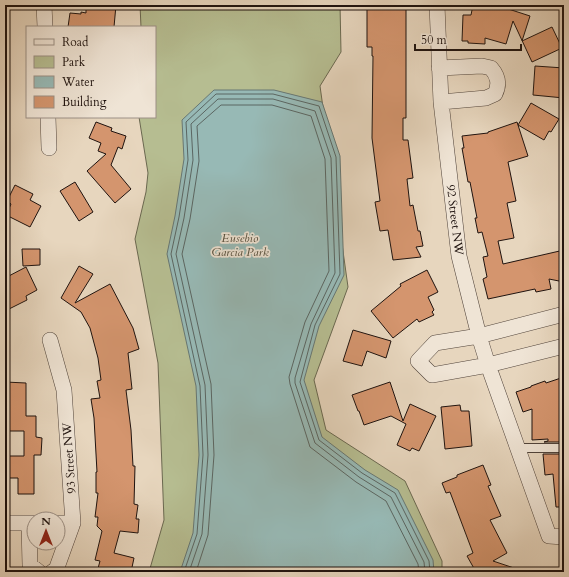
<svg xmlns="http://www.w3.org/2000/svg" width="569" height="577" font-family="Cardo,serif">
	<rect width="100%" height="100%" fill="#e7d6be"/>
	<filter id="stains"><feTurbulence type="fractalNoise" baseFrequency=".005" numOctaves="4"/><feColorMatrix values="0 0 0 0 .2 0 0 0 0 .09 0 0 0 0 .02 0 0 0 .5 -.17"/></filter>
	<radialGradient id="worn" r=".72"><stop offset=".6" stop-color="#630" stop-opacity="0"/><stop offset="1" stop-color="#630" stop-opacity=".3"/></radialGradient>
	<!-- green -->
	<path fill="#b6bd91" stroke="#6a6850" d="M 140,5 L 340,5 L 341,52 L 320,86 L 348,287 L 314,380 L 326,430 L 405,481 L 442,561 L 442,572 L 149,572 L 164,520 L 158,363 L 135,239 L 146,192 L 148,173 L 139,117 L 155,117 L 155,27 L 141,27 Z"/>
	<!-- water -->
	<path fill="#97b9b5" stroke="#677773" d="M 214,90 L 274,90 L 322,102 L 340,156 L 344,275 L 319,326 L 304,380 L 322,437 L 365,470 L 398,490 L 433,560 L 434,572 L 180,572 L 193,533 L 199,455 L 196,386 L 167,254 L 175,216 L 184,159 L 182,120 Z"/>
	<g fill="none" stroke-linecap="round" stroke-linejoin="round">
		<!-- shore -->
		<path stroke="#5b6662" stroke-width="1" d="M 184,572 L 197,534 L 203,455 L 200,386 L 171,254 L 179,217 L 188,160 L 186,122 L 216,94 L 273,94 L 319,106 L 336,157 L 340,274 L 315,325 L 300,382 L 319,440 L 362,473 L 395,493 L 429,561 L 430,572
			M 189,572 L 202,534 L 208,455 L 205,385 L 176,254 L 184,218 L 193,160 L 191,124 L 218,99 L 273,99 L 315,111 L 331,158 L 335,273 L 311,324 L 295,378 L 295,383 L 315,443 L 359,477 L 391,497 L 424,562 L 425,572
			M 196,572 L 208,535 L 214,455 L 211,384 L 182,254 L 190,219 L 199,161 L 197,126 L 221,105 L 272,105 L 311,116 L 325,159 L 329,271 L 305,322 L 289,377 L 290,384 L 310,447 L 356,482 L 386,501 L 418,564 L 419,572"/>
	</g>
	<!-- building -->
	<path fill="#d4956e" stroke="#1f130f" d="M 86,5 L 116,5 L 114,27 L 68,27 L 70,13 L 81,14 L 81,12 L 86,13 Z
		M 367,5 L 406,5 L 406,118 L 403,118 L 403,140 L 408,140 L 413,178 L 407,179 L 410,206 L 413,205 L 418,231 L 420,231 L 423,246 L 416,247 L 421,257 L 393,260 L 388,230 L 380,231 L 375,202 L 380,201 L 372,138 L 373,56 L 372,56 L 372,47 L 367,47 Z
		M 473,5 L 496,5 L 530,16 L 522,41 L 552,27 L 562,48 L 532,62 L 513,21 L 506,44 L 485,38 L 485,44 L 468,43 L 468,41 L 462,41 L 463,15 L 471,15 Z
		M 535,66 L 564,68 L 564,98 L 533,95 Z
		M 531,103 L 559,119 L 551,132 L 549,131 L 544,140 L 518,125 Z
		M 96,122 L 112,128 L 111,131 L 126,136 L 122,149 L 118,147 L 111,165 L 131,189 L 115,203 L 87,171 L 106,154 L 98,151 L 101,143 L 89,138 Z
		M 517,122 L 528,156 L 508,162 L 516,201 L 507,203 L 514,238 L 498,241 L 503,264 L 564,250 L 564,282 L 549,279 L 551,289 L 536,292 L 535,289 L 488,299 L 483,279 L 487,277 L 483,257 L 488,256 L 482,232 L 478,233 L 475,218 L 477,218 L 470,182 L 468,182 L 462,148 L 464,148 L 462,136 L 488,133 L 488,132 Z
		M 75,182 L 93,212 L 79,221 L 60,191 Z
		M 15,185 L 33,194 L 30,200 L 41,206 L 30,227 L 6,215 L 11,204 L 7,201 Z
		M 22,249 L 40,249 L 40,265 L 23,266 Z
		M 79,266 L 93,274 L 75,303 L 110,284 L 133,328 L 139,349 L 128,353 L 132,389 L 126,390 L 131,430 L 133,466 L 135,466 L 134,504 L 138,505 L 136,519 L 139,519 L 138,533 L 120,531 L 114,553 L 134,558 L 131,572 L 97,572 L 100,561 L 95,560 L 102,531 L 97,526 L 98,517 L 95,517 L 98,493 L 96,493 L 96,472 L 97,472 L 94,418 L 91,399 L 100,398 L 97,381 L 101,380 L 98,358 L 90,328 L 81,312 L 61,298 Z
		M 26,267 L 37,290 L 26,296 L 27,300 L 5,311 L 5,278 Z
		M 427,270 L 438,292 L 428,297 L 434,310 L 432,312 L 434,315 L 419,322 L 417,319 L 393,338 L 371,311 L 401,286 L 400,284 Z
		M 353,330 L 391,341 L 386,358 L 367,351 L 362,366 L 343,361 Z
		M 564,377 L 564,442 L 544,442 L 548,441 L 548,439 L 532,440 L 532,409 L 523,412 L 516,392 L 531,387 L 531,386 L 545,381 L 546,383 Z
		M 5,382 L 26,383 L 26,416 L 36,416 L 36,437 L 42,438 L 41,455 L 34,455 L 34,494 L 18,494 L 18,478 L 5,478 L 5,456 L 24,456 L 24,431 L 5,431 Z
		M 390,382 L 403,421 L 410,404 L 436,416 L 419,451 L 412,448 L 410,451 L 397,445 L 406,424 L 391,416 L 364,425 L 359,411 L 358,411 L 352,395 Z
		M 460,405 L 461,411 L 469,411 L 472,446 L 445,449 L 441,407 Z
		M 543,454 L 564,454 L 564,507 L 556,507 L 553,474 L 545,475 Z
		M 483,465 L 491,485 L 488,486 L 501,516 L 490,520 L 507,553 L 493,561 L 520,570 L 519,572 L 476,572 L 467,556 L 473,553 L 450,492 L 446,493 L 442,483 L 457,477 L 457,475 Z"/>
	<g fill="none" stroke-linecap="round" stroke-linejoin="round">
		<!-- service casing -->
		<g stroke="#51443b" stroke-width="10">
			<path id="service" d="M 518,448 L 564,448"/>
		</g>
		<!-- minor casing -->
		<g stroke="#51443b" stroke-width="16">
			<path id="minor" d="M 44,5 L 45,27
				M 437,5 L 441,102 L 459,256 L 479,336 L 488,365 L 549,536 L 564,537
				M 439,68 L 482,66 L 491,68 C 498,76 500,84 495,94 L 486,98 L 441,102
				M 48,117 L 49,148
				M 564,314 L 479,336 L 435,343 L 418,361 L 432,375 L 488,365 L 564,346
				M 50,340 L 64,390 L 73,523 L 56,570 L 52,572
				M 5,523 L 34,523
				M 29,523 L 30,565 L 39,572
				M 58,523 L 73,523"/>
		</g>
		<!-- service -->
		<use href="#service" stroke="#efe4d5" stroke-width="8"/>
		<!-- minor -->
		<use href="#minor" stroke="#efe4d5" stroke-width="15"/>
	</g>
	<g text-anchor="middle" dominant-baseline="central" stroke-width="3.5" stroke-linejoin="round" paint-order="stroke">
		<!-- street labels -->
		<g font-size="12" fill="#1f130f" stroke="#efe4d5">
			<text transform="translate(455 220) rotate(83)">92 Street NW</text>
			<text transform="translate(69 458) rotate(-94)">93 Street NW</text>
		</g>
		<!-- park labels -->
		<g font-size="12" font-style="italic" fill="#544e3c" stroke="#efe4d5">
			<text x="240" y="238">Eusebio<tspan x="240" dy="14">Garcia Park</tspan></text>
		</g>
	</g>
	<!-- margin -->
	<rect width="569" height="577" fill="none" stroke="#e7d6be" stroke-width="20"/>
	<rect x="6" y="6" width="557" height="565" fill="none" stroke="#1f130f" stroke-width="2"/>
	<rect x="10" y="10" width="549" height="557" fill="none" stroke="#1f130f"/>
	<!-- legend -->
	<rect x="26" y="26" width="130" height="92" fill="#efe4d5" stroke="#9c9086"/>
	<rect x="34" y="39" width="20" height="6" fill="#efe4d5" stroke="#9c9086"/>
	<text x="62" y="46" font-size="12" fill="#1f130f">Road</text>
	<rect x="34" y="56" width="20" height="12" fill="#b6bd91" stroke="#9c9086"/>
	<text x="62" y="66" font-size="12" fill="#1f130f">Park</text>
	<rect x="34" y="76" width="20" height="12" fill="#97b9b5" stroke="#9c9086"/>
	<text x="62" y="86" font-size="12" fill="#1f130f">Water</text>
	<rect x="34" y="96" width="20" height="12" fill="#d4956e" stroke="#9c9086"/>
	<text x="62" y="106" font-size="12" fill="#1f130f">Building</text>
	<!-- north arrow -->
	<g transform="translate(46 531)"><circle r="19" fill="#efe4d5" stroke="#9c9086"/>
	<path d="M0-3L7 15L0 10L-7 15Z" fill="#8f2418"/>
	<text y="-6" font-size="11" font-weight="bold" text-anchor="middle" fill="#1f130f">N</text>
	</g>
	<!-- scale -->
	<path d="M415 44v6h106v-6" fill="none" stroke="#1f130f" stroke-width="2"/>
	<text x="421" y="44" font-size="12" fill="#1f130f" stroke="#efe4d5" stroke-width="3" paint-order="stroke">50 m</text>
	<rect width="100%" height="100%" filter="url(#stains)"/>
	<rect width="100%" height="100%" fill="url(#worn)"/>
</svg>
